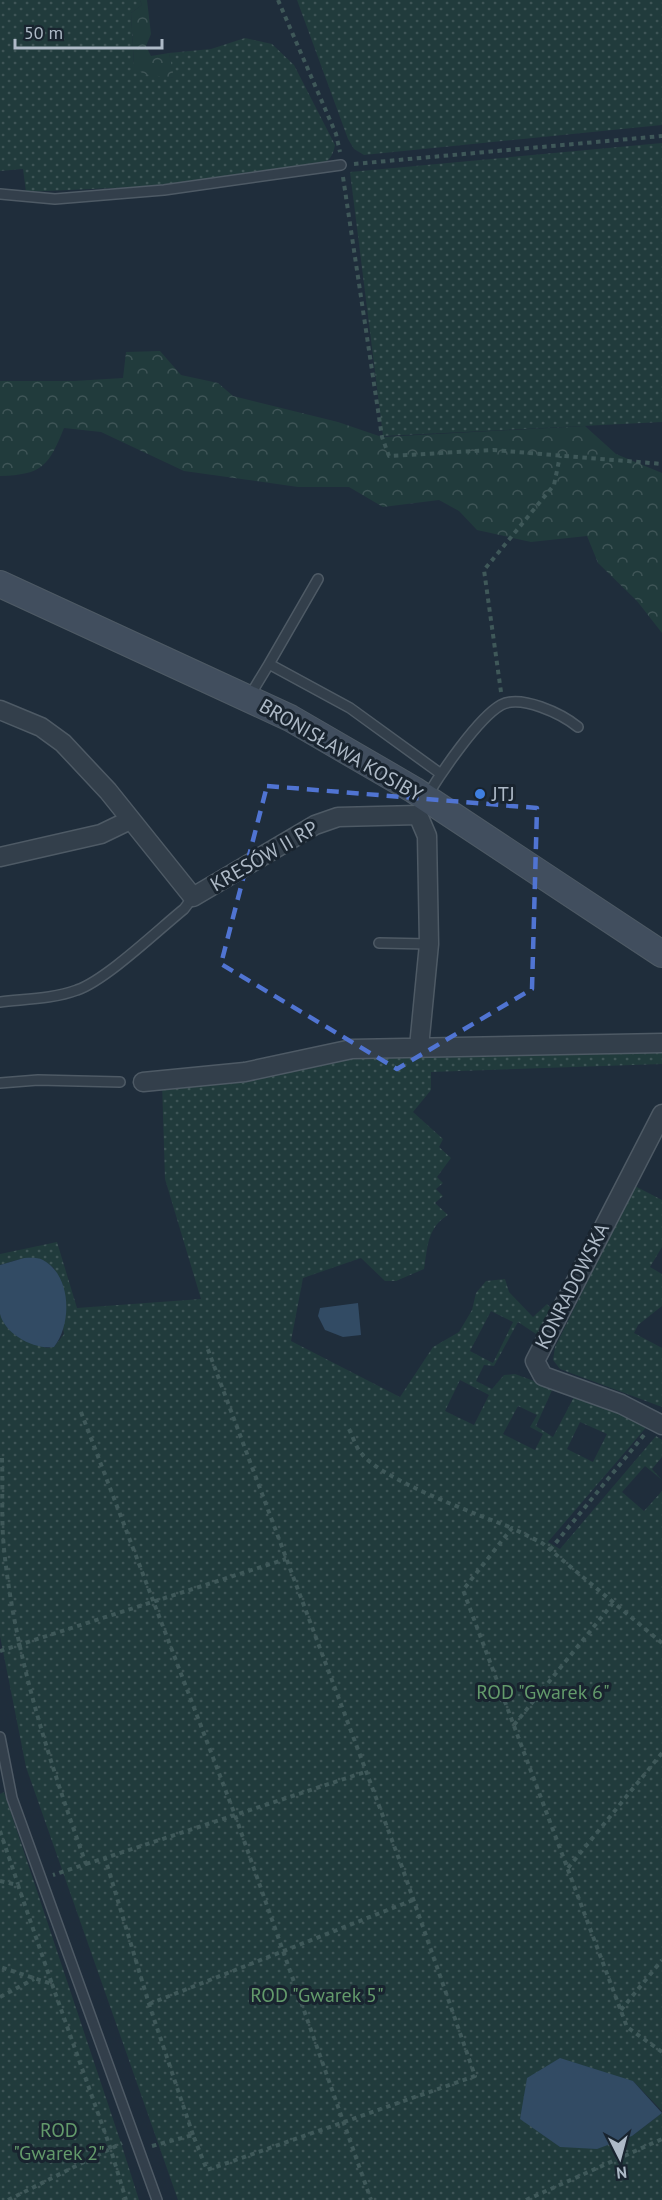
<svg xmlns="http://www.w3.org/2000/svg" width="662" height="2200" font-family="'PT Sans',sans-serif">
	<defs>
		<pattern id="green-dots" width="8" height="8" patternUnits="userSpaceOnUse" patternTransform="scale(1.5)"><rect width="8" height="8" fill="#213b3c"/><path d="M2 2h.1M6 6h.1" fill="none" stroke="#3f5557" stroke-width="1.8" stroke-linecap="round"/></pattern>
		<pattern id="forest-crowns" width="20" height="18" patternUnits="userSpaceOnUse" patternTransform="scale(1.5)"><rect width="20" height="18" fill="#213b3c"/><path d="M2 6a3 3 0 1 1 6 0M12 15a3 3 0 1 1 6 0" fill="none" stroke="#3f5557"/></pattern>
	</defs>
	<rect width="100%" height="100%" fill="#1f2d3b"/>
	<!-- green -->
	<path fill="url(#green-dots)" fill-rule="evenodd" d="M 0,0 L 140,0 L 142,5 L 131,13 L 134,65 L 173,78 L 169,53 L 211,49 L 245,38 L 272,44 L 294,65 L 335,145 C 333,156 329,162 319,165 L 155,186 L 26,192 L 23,169 L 0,171 Z
		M 297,0 L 662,0 L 662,125 L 364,155 L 354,149 L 348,139 Z
		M 662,143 L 662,422 L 383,436 L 350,172 Z
		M 662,1048 L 662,1064 L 431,1072 L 431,1090 L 413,1112 L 443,1139 L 439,1147 L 451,1158 L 437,1177 L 443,1183 L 436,1189 L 443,1196 L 435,1203 L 448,1215 C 427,1228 428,1246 424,1269 L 396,1281 L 385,1281 L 361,1258 L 303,1278 L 291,1341 L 400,1397 L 433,1347 L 459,1332 L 472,1310 L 476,1293 L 486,1281 L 505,1279 L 509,1292 L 533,1317 L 547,1304 L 550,1307 L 552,1317 L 539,1336 L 518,1322 L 494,1366 L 484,1365 L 476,1381 L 492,1389 L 504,1375 L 515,1374 L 553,1388 L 536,1426 L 553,1437 L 575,1395 L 649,1424 L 548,1542 L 560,1549 L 656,1436 L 662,1440 L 662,1457 L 652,1469 L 662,1480 L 645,1466 L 622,1492 L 644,1511 L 662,1491 L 662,2111 L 633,2081 L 545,2134 L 560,2147 L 632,2136 L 662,2113 L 662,2200 L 178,2200 L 26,1767 L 0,1636 L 0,1314 L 8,1327 L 46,1348 L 54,1347 L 64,1334 L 54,1268 C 33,1253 23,1258 0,1265 L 0,1254 L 57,1242 L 77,1308 L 201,1299 L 165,1179 L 162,1083 L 354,1052 ZM 491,1311 L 513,1322 L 493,1363 L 470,1351 ZM 460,1380 L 489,1395 L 474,1425 L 445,1411 ZM 518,1406 L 537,1415 L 530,1427 L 543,1434 L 535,1450 L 503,1434 ZM 580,1422 L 607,1434 L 593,1462 L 567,1449 Z
		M 635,1186 L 662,1200 L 662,1247 L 650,1267 L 662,1274 L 662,1306 L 638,1325 L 634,1333 L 662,1348 L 662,1407 L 560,1369 L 553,1360 L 555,1347 Z
		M 4,1792 L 121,2143 L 139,2200 L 0,2200 L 0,1794 Z"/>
	<!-- forest -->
	<path fill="url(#forest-crowns)" d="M 140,0 L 147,0 L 151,34 L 146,46 L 151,56 L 169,53 L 174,78 L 143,74 L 134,65 L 131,13 L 142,5 Z
		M 160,351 L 181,375 L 218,383 L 233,396 L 338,422 L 382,437 L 585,426 L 616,454 L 662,473 L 662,633 L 637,601 L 598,563 L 587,536 L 531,542 L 477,530 L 459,511 L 439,500 L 383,507 L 349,487 L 298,487 L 184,471 L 101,432 L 64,428 C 49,465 43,475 0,476 L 0,381 L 74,381 L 123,378 L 126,352 Z"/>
	<!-- water -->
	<path fill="#324b64" d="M 24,1258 C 30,1258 37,1257 43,1260 C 72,1276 72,1324 54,1347 C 34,1350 5,1334 0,1314 C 0,1300 0,1279 0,1265 Z
		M 358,1303 L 361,1335 L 343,1337 L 325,1330 L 318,1316 L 320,1308 Z
		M 560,2058 L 633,2081 L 662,2113 L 632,2136 L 597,2149 L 560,2147 L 520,2119 L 527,2078 Z"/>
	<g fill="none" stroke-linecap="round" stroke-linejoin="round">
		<!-- lane casing -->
		<g stroke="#4e5a65" stroke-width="12">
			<path id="lane" d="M 0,194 L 55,199 L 164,190 L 341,165
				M 318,579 L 269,664 L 350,708 L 441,774
				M 249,697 L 269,664
				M 427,796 C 441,773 478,718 501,705 C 521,694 562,714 578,727
				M 379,943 L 429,944
				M 0,1002 C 25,999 53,999 77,990 C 106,980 158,930 184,909 L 193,897
				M 0,1083 L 38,1080 L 120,1082
				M 0,1737 L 12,1798 L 157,2200"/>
		</g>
		<!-- street casing -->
		<g stroke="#4e5a65" stroke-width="21">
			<path id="street" d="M 0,710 L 41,727 L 63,743 L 108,791 L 193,897 L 315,825 L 338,817 L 418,815
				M 418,815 L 427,836 L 429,944 L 419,1047
				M 0,857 L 101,834 L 130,820
				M 143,1082 L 245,1072 L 352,1049 L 662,1043
				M 662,1114 L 535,1361 L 543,1376 L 621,1404 L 662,1425"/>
		</g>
		<!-- secondary casing -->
		<g stroke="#4e5a65" stroke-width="28">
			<path id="secondary" d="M 0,584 L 290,718 L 414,790 L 662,954"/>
		</g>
		<!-- path -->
		<path stroke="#3f5859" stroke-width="4" stroke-dasharray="4.5 4.5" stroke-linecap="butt" d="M 278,0 L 336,134 L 340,152
			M 354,164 L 662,136
			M 343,177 L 382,437 L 389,456 L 493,450 L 662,464
			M 501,692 L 484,570 L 554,485 L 560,456
			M 81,1412 L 235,1815 L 371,2200
			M 349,1429 C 353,1437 356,1448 362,1454 C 382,1480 479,1515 512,1528
			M 2,1458 C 3,1488 1,1519 4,1549 C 15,1657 50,1763 86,1864 L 53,1875
			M 550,1550 L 644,1435
			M 662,1643 L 542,1543 L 512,1528 L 463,1590 L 627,2027 L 662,2052
			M 0,1651 L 286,1559
			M 514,1725 L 613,1603
			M 0,1831 L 18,1884
			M 86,1864 L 105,1858
			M 568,1868 L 662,1753
			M 0,1881 L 18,1885 L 52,1984 L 0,1967
			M 52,1984 L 110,2147 L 126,2200
			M 0,1997 L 34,1979
			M 149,2004 L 413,1900
			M 621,2010 L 662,1960
			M 193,2135 L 149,2004 L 105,1858 L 365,1772
			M 152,2146 L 193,2135 L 207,2170 L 475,2076 L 402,1867 L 207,1347
			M 8,2200 L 122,2143
			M 526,2200 L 662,2139"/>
		<!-- lane -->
		<use href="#lane" stroke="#333f4b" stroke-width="9"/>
		<!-- street -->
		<use href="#street" stroke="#333f4b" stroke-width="18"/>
		<!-- secondary -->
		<use href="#secondary" stroke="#414e5e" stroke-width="26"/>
	</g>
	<!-- marked area -->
	<path fill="none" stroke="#5074d2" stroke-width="4.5" stroke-dasharray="12 8" stroke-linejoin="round" d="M 267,786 L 537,808 L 532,989 L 397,1069 L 221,964 Z"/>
	<!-- markers -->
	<circle fill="#3f7fe0" stroke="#19242f" stroke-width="2" cx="480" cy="794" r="6"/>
	<g text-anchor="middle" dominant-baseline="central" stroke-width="6" stroke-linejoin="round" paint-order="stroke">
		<!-- street labels -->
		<g font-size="20" fill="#aebac7" stroke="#19242f">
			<text transform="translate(341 750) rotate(30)">BRONISŁAWA KOSIBY</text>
			<text transform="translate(264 856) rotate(-30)">KRESÓW II RP</text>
			<text transform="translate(572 1286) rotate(-63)">KONRADOWSKA</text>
		</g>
		<!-- poi labels -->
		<g font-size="20" fill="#aebac7" stroke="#19242f" text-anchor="start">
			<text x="492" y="794">JTJ</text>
		</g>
		<!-- park labels -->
		<g font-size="20" fill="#639a6b" stroke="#19242f">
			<text x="543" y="1692">ROD "Gwarek 6"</text>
			<text x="317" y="1995">ROD "Gwarek 5"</text>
			<text x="59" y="2130">ROD<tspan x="59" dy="23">"Gwarek 2"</tspan></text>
		</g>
	</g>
	<!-- north arrow -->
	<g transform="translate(620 2158) rotate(174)" stroke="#19242f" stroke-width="4.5" paint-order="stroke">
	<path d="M0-4.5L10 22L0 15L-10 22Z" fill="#aebac7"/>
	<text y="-9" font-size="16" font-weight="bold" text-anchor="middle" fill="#aebac7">N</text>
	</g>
	<!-- scale -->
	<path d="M15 39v9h147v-9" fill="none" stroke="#aebac7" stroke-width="3"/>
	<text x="24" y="39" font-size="18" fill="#aebac7" stroke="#19242f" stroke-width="4.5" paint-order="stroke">50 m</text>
</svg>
